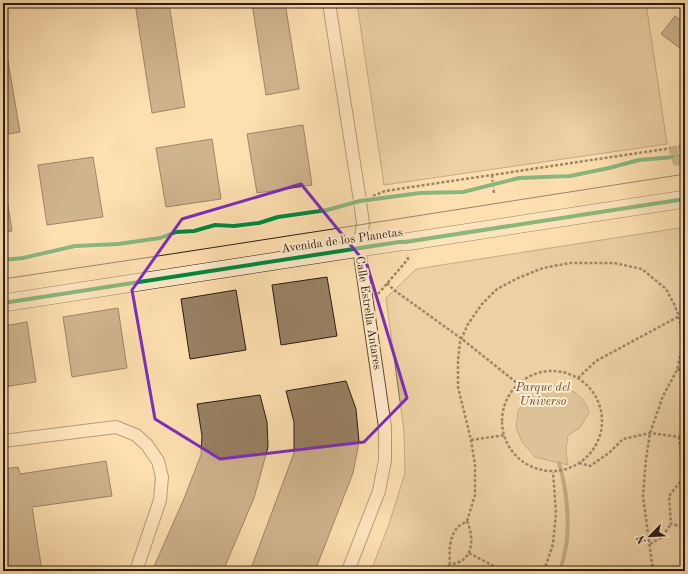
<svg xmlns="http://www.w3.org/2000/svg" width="688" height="574" font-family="'Old Standard TT',serif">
	<rect width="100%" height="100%" fill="#fedfb0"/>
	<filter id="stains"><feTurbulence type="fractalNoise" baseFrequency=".005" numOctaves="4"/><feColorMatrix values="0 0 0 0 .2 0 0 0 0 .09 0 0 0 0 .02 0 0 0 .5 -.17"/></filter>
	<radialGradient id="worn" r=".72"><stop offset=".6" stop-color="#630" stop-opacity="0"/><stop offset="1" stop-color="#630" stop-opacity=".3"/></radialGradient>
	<!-- green -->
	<path fill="#dabe95" stroke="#826d53" d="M 357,3 L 646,3 L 667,144 L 384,185 Z
		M 685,227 L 685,571 L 371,571 L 389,524 L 405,473 L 404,431 L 386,298 L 416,269 Z"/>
	<!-- water -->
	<path fill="#b69d7a" stroke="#7e6950" d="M 556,385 C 573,391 583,393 589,412 L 580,428 L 568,435 L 566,450 L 568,465 L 535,457 L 522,442 L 516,428 L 518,411 L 527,398 L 540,389 Z"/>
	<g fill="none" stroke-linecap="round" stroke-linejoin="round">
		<!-- stream -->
		<path stroke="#7e6950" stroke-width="4" d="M 559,571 L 561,568 C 563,559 566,549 567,540 C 569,514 566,487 559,463"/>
	</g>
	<!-- building -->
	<path fill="#998164" stroke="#2b1c11" d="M 135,3 L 169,3 L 185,107 L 152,113 Z
		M 252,3 L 285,3 L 299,89 L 266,95 Z
		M 675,16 L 685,23 L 685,52 L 661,34 Z
		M 3,32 L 20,132 L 3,135 Z
		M 303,125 L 312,185 L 257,193 L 247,134 Z
		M 212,139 L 221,199 L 166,207 L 156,148 Z
		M 93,157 L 103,217 L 47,225 L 38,165 Z
		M 3,174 L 12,231 L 3,232 Z
		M 327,277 L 337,336 L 281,345 L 272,285 Z
		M 236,290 L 246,350 L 190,359 L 181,299 Z
		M 118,308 L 127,368 L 72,377 L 63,317 Z
		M 27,322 L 36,382 L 3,387 L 3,326 Z
		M 346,381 L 356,409 L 359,442 L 353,473 L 315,571 L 250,571 L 294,453 L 294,422 L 286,391 Z
		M 260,395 L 267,422 L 268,447 L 254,498 L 223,571 L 152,571 L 183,501 L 201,455 L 202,436 L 197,404 Z
		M 106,461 L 112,496 L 32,507 L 42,571 L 6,571 L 3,552 L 3,469 L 18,467 L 20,474 Z"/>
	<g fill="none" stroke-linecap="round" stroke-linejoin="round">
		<!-- street casing -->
		<g stroke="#604d39" stroke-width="14">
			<path id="street" d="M 329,3 L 360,201 L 363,224 L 359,248 L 385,427 L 385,460 L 379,491 L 348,571
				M 3,441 L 116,427 L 136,435 L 147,445 L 158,461 L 162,477 L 160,500 L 136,571"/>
		</g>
		<!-- secondary casing -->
		<g stroke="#2b1c11" stroke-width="18">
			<path id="secondary" d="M 3,303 L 399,242 L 405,242 L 685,199"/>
		</g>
		<!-- path -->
		<path stroke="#2b1c11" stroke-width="2.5" stroke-dasharray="3 2" stroke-linecap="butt" d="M 492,175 L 494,194
			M 373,196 L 385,191 L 685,146
			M 387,283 L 394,290 L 462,339 L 517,383
			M 378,294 L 408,259 L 407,255
			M 677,370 L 685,368
			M502 421a50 50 0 1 1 100 0a50 50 0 1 1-100 0Z
			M 578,378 L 596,361 L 685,313
			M 679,437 L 682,463 L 681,481 L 669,496 L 671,524 L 685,527
			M 471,440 L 505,435
			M 579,463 L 590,466 L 609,453 L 623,439 L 650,433 L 679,437 L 685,440
			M 681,481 L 685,485
			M 467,521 L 475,495 L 475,465 L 471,440 L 458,387 L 458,361 L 460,342 L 468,324 L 482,304 L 497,289 L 518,278 L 543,268 L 570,263 L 614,263 L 642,269 L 666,289 L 674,304 L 679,316 L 683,343 L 677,370 L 663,396 L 650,433 L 646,459 L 643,496 L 653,571
			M 467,521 C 475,539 473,563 450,564 C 449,552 449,536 458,527 C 460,525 464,523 467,521 Z
			M 650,544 L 662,537 L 671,524
			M 469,553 L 503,571
			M 445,571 L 450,564
			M 544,571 L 553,544 L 556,513 L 553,472"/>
		<!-- street -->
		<use href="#street" stroke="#feeacc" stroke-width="12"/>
		<!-- secondary -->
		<use href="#secondary" stroke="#feeacc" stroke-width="17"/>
		<!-- tram -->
		<path stroke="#2b1c11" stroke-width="1" d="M 3,279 C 231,246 458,209 685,174"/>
		<!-- cycleway casing -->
		<g stroke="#feeacc" stroke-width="6">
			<path id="cycleway" d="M 3,260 L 23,258 L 75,246 L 118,244 L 160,238 L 176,232 L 194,231 L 215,225 L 234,226 L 259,223 L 278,217 L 327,210 L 360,201 L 420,193 L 463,192 L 519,178 L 570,176 L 609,168 L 639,160 L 685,156
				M 3,303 L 399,242 L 405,242 L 685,199"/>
		</g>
		<!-- cycleway -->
		<use href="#cycleway" stroke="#00873e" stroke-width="4"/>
	</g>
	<!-- trees -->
	<g fill="#a78f6f">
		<circle cx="674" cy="151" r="5"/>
		<circle cx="677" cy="161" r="5"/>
	</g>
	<!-- marked area -->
	<path d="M0 0H688V574H0ZM 301,184 L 367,265 L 407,398 L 364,442 L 220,459 L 155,419 L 132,290 L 182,219 Z" fill="#fedfb0" fill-opacity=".55" fill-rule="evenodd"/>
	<path fill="none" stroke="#7b2cbf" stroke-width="3" stroke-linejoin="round" d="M 301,184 L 367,265 L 407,398 L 364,442 L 220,459 L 155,419 L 132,290 L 182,219 Z"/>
	<g text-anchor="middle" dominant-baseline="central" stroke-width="4" stroke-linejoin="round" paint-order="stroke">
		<!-- street labels -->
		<g font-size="12" fill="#2b1c11" stroke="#feeacc">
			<text transform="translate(342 241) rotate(-8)">Avenida de los Planetas</text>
			<text transform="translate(368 313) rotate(81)">Calle Estrella Antares</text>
		</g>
		<!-- park labels -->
		<g font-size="12" font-style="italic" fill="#604d39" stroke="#feeacc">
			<text x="543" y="388">Parque del<tspan x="543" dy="14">Universo</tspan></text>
		</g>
	</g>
	<!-- margin -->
	<rect width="688" height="574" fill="none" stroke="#fedfb0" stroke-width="16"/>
	<rect x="4" y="4" width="680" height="566" fill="none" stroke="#2b1c11" stroke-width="2"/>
	<rect x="8" y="8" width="672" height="558" fill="none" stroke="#2b1c11"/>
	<!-- north arrow -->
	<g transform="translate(650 536) rotate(246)" stroke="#feeacc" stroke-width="3" paint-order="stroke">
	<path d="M0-3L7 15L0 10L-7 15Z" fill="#2b1c11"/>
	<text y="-6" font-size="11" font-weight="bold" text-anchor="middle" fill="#2b1c11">N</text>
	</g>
	<rect width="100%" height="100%" filter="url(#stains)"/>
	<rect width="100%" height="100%" fill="url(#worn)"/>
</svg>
